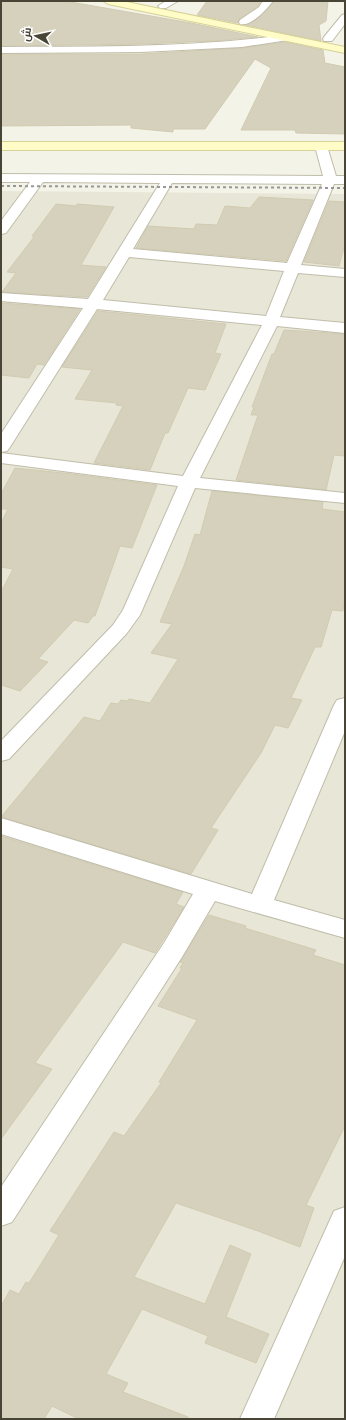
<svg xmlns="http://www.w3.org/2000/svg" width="346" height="1420" font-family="Ubuntu,Cairo,sans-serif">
	<rect width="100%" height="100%" fill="#f4f3e8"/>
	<!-- residential -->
	<path fill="#e8e6d6" d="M 1,191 L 345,194 L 345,1419 L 1,1419 Z"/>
	<!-- building -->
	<path fill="#d6d1bd" stroke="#d1cbb0" d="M 1,1 L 65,1 L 191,23 L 258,37 L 213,41 L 142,44 L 1,46 Z
		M 207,1 L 261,1 L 258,6 L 239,19 L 238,23 L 197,15 Z
		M 274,1 L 328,1 L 326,21 L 319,25 L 321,41 L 246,25 L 259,18 Z
		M 285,42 L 323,50 L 325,63 L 345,67 L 345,134 L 296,133 L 295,130 L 241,130 L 271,68 L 255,59 L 205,129 L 173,129 L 173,132 L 131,128 L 131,125 L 1,126 L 1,54 L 141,54 L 242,48 Z
		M 259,197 L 313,200 L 286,261 L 136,248 L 148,226 L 194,229 L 196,224 L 217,225 L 225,206 L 250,208 Z
		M 329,201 L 345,202 L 345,244 L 339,266 L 304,262 Z
		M 56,204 L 76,206 L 77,204 L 114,207 L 81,265 L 106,267 L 87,297 L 2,292 L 16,273 L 7,272 L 34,237 L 32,236 Z
		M 1,303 L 80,309 L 44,365 L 37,364 L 29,378 L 1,375 Z
		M 98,311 L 226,324 L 215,353 L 221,354 L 205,390 L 188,388 L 168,433 L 165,433 L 150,470 L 94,463 L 123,406 L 116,405 L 117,403 L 75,399 L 92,370 L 62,367 Z
		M 284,330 L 345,334 L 345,456 L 334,455 L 326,490 L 236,480 L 258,415 L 251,415 L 254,407 L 252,407 L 272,354 L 274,354 Z
		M 15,468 L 63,473 L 157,485 L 132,548 L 120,546 L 95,616 L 93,616 L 88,623 L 74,620 L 38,659 L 48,662 L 20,691 L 1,685 L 1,592 L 13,569 L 1,567 L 1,523 L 8,509 L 1,509 L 1,494 Z
		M 212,491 L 323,502 L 322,509 L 345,512 L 345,595 L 343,611 L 332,610 L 321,647 L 315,647 L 291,698 L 302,700 L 288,728 L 275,725 L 261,753 L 211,828 L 218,830 L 191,874 L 1,817 L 84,717 L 100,721 L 111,703 L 118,704 L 121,700 L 128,701 L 129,699 L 150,703 L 178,659 L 151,653 L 172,624 L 160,622 L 184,566 L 195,534 L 200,535 Z
		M 1,836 L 183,892 L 176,904 L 184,907 L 155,953 L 123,942 L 35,1063 L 52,1069 L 1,1139 Z
		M 209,915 L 246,926 L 245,928 L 316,950 L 313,955 L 345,965 L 345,1126 L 306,1205 L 314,1208 L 300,1247 L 258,1231 L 176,1203 L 134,1277 L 205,1304 L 230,1245 L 251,1254 L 226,1317 L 269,1334 L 256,1363 L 205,1343 L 208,1336 L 142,1309 L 106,1374 L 128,1383 L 123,1392 L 188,1417 L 188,1419 L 79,1419 L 52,1406 L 44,1419 L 1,1419 L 1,1306 L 10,1290 L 19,1294 L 26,1282 L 29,1283 L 59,1235 L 50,1231 L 114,1132 L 124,1136 L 161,1083 L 159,1082 L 197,1020 L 158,1006 L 182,968 L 180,968 L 183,963 L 180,962 Z"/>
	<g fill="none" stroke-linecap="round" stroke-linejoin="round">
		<!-- street casing -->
		<g stroke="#c0bdaa" stroke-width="2">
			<path id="street" d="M 166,1 L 178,1 L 166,8 L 160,8 L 158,6 Z
				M 263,1 L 273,1 C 267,9 251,27 240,24 L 239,22 L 240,20 L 259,7 Z
				M 345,14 L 345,24 L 332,41 L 324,41 L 323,39 L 324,37 L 342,15 Z
				M 284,35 L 288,36 L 289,38 L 288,40 L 242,47 L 141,52 L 1,53 L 1,47 C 95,46 190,48 284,35 Z
				M 321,142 L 325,143 L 327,146 L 336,176 L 345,176 L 345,184 L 334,184 L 301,265 L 345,269 L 345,277 L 298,273 L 280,317 L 345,323 L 345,333 L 277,326 L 200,478 L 345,493 L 345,503 L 195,488 L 140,615 L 127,633 L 9,759 L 1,761 L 1,741 L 113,625 L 123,610 L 178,486 L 1,463 L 1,453 L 183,476 L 262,325 L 97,309 L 10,447 L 7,451 L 1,452 L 1,434 L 83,308 L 1,301 L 1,293 L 88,299 L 160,183 L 43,182 L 6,233 L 1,234 L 1,221 L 30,182 L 1,182 L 1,174 L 323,176 L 315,146 L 317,143 ZM 172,183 L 322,184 L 287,263 L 133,249 ZM 129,257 L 284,271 L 266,316 L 103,300 Z
				M 345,698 L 345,731 L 274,900 L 345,920 L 345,938 L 215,901 L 182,957 L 12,1222 L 1,1226 L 1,1187 L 164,943 L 193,894 L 1,834 L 1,818 L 252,894 L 334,705 L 337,700 Z
				M 345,1207 L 345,1256 L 274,1419 L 240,1419 L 334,1211 Z"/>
		</g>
		<!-- secondary casing -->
		<g stroke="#d5d197" stroke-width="2">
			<path id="secondary" d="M 103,1 L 122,1 L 345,47 L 345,53 L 108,4 Z
				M 1,142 L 345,142 L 345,150 L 1,150 Z"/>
		</g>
		<!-- street -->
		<use href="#street" fill="#fff" fill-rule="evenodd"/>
		<!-- secondary -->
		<use href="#secondary" fill="#fffcc7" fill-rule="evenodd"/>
		<!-- rail -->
		<path stroke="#979797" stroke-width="2" stroke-dasharray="3 3" stroke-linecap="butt" d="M 1,186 L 345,188"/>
	</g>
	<!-- border -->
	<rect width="346" height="1420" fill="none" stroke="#484536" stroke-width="4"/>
	<!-- north arrow -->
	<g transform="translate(36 36) rotate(279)" stroke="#ffffff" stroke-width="3" paint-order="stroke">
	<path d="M0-3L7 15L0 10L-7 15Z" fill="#484536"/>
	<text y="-6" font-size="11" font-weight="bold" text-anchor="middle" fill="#484536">ش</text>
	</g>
</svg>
